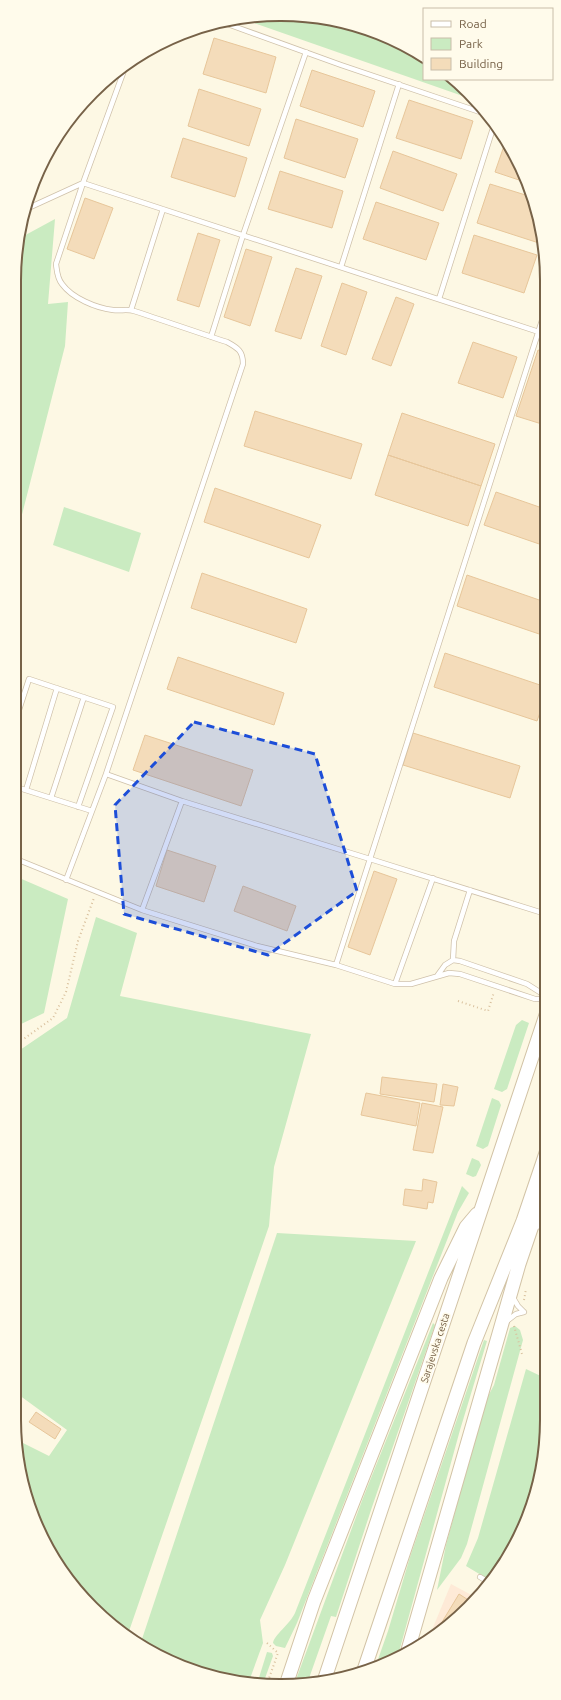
<svg xmlns="http://www.w3.org/2000/svg" width="561" height="1700" font-family="Ubuntu,sans-serif">
	<rect width="100%" height="100%" fill="#fdf8e4"/>
	<!-- commercial -->
	<path fill="#feead7" d="M 451,1584 L 477,1598 L 469,1608 L 427,1642 Z"/>
	<!-- green -->
	<path fill="#caebc1" d="M 298,15 L 349,23 L 424,57 L 424,79 L 451,79 L 477,101 L 240,18 Z
		M 55,219 L 48,304 L 68,302 L 65,346 L 15,542 L 14,280 L 20,238 Z
		M 64,507 L 141,533 L 129,572 L 53,545 Z
		M 17,877 L 68,899 L 44,1013 L 17,1026 Z
		M 96,917 L 137,933 L 120,996 L 311,1034 L 274,1167 L 269,1226 L 127,1637 L 118,1631 L 80,1595 L 34,1521 L 19,1471 L 19,1441 L 49,1456 L 67,1430 L 19,1395 L 19,1360 L 22,1347 L 18,1315 L 17,1052 L 67,1018 Z
		M 522,1020 L 529,1023 L 507,1089 L 502,1092 L 494,1089 L 516,1025 Z
		M 492,1098 L 499,1101 L 501,1105 L 488,1146 L 483,1149 L 476,1146 Z
		M 472,1158 L 479,1161 L 481,1165 L 476,1176 L 473,1177 L 466,1174 Z
		M 462,1186 L 469,1193 L 458,1212 L 297,1623 L 285,1648 L 276,1646 L 273,1643 C 274,1635 290,1624 295,1613 Z
		M 277,1233 L 416,1241 L 285,1565 L 260,1620 L 263,1643 L 248,1684 L 246,1684 L 162,1658 L 140,1645 Z
		M 433,1323 L 435,1325 L 372,1507 L 336,1617 L 331,1616 L 307,1684 L 294,1685 L 363,1498 Z
		M 515,1326 L 520,1330 L 523,1340 L 467,1544 L 461,1558 L 437,1590 L 446,1545 L 485,1402 L 494,1385 L 510,1328 Z
		M 484,1340 L 487,1341 L 460,1430 L 399,1652 L 398,1655 L 376,1665 L 388,1631 L 410,1557 Z
		M 526,1369 L 547,1379 L 547,1420 L 538,1488 L 502,1568 L 491,1581 L 466,1566 L 478,1538 Z
		M 267,1652 L 272,1653 L 273,1656 L 263,1684 L 257,1684 Z"/>
	<!-- building -->
	<path fill="#f4dcba" stroke="#e7c69a" d="M 214,38 L 276,57 L 266,93 L 203,74 Z
		M 312,70 L 375,91 L 363,127 L 300,106 Z
		M 199,89 L 261,109 L 249,146 L 188,126 Z
		M 409,100 L 473,121 L 461,159 L 396,138 Z
		M 296,119 L 358,139 L 345,178 L 284,158 Z
		M 183,138 L 247,158 L 235,197 L 171,177 Z
		M 505,143 L 527,178 L 528,183 L 495,172 Z
		M 393,151 L 457,174 L 443,211 L 380,188 Z
		M 280,171 L 343,191 L 332,228 L 268,209 Z
		M 490,184 L 532,197 L 543,240 L 542,244 L 477,223 Z
		M 85,198 L 113,208 L 94,259 L 67,249 Z
		M 376,202 L 439,223 L 426,260 L 363,239 Z
		M 198,233 L 220,240 L 199,307 L 177,300 Z
		M 474,235 L 537,255 L 524,293 L 462,273 Z
		M 246,249 L 272,257 L 250,326 L 224,317 Z
		M 296,268 L 322,276 L 301,339 L 275,331 Z
		M 342,283 L 367,292 L 346,355 L 321,346 Z
		M 396,297 L 414,304 L 391,366 L 372,359 Z
		M 473,342 L 517,357 L 503,398 L 458,383 Z
		M 538,350 L 545,352 L 545,425 L 516,416 Z
		M 255,411 L 362,444 L 351,479 L 244,446 Z
		M 402,413 L 495,444 L 481,486 L 388,455 Z
		M 388,455 L 481,486 L 468,526 L 375,495 Z
		M 215,488 L 321,525 L 309,558 L 204,522 Z
		M 496,492 L 545,509 L 545,546 L 484,525 Z
		M 202,573 L 307,609 L 296,643 L 191,608 Z
		M 467,575 L 545,602 L 545,636 L 457,606 Z
		M 445,653 L 546,687 L 546,696 L 537,721 L 434,687 Z
		M 178,657 L 284,693 L 274,725 L 167,689 Z
		M 413,733 L 520,766 L 510,798 L 403,765 Z
		M 145,735 L 253,770 L 241,806 L 133,770 Z
		M 167,850 L 216,866 L 204,902 L 156,886 Z
		M 374,871 L 397,879 L 370,955 L 348,947 Z
		M 243,886 L 296,906 L 287,931 L 234,911 Z
		M 382,1077 L 437,1084 L 434,1102 L 380,1094 Z
		M 443,1084 L 458,1087 L 454,1106 L 440,1105 Z
		M 366,1093 L 420,1103 L 416,1126 L 361,1115 Z
		M 422,1103 L 443,1107 L 433,1153 L 413,1150 Z
		M 423,1179 L 437,1182 L 433,1203 L 428,1202 L 427,1209 L 403,1205 L 405,1189 L 422,1191 Z
		M 36,1412 L 61,1429 L 55,1439 L 29,1422 Z
		M 459,1594 L 473,1603 L 433,1637 Z"/>
	<g fill="none" stroke-linecap="round" stroke-linejoin="round">
		<!-- service casing -->
		<g stroke="#cfc1aa" stroke-width="6">
			<path id="service" d="M 222,22 L 341,65 L 486,114
				M 126,65 L 83,183 L 545,334
				M 24,210 L 83,183
				M 341,267 L 399,84
				M 439,299 L 494,125
				M 131,310 L 163,209
				M 545,311 L 370,859 L 546,914
				M 211,337 L 243,235 L 306,52
				M 16,719 L 29,679 L 113,707 L 78,807
				M 106,774 L 182,801 L 370,859 L 336,965
				M 16,787 L 92,811
				M 26,790 L 57,688
				M 51,798 L 84,697
				M 16,859 L 142,910 L 257,946 L 336,965 L 395,984 L 411,984 L 449,973 L 460,974 L 535,999 L 546,999
				M 66,880 L 106,774 L 243,364 C 243,351 238,348 227,342 C 196,332 165,321 134,311 C 128,309 120,311 113,310 C 96,308 72,298 62,284 C 57,278 57,271 56,264 L 83,183
				M 142,910 L 182,801
				M 453,960 L 454,941 L 470,890
				M 437,976 L 445,965 L 453,960 L 460,961 L 527,984 L 546,996
				M 395,984 L 433,878
				M 535,1228 L 547,1221
				M 512,1296 L 518,1306 L 524,1312
				M 507,1321 L 516,1314 L 524,1312
				M 480,1577 L 490,1583"/>
		</g>
		<!-- secondary casing -->
		<g stroke="#d2c3a6" stroke-width="15">
			<path id="secondary" d="M 408,1650 L 519,1264 L 537,1211 L 537,1204 L 534,1193
				M 364,1670 L 474,1343 L 523,1221 L 546,1153
				M 324,1681 L 546,1015
				M 286,1685 L 314,1601 L 441,1278 L 466,1227 L 477,1214"/>
		</g>
		<!-- path -->
		<path stroke="#d9c09d" stroke-width="2" stroke-dasharray="1 3" stroke-linecap="butt" d="M 458,1001 L 488,1011 L 494,992
			M 17,1041 L 25,1038 L 53,1018 L 66,992 L 78,941 L 94,898
			M 541,1239 L 547,1235
			M 524,1300 L 526,1289
			M 514,1326 L 522,1354
			M 267,1643 L 278,1653 L 267,1684"/>
		<!-- service -->
		<use href="#service" stroke="#fff" stroke-width="4.5"/>
		<!-- secondary -->
		<use href="#secondary" stroke="#fff" stroke-width="13"/>
	</g>
	<!-- marked area -->
	<path fill="#1d4ed8" fill-opacity="0.2" stroke="#1d4ed8" stroke-width="3" stroke-dasharray="8 5" stroke-linejoin="round" d="M 194,722 L 315,754 L 357,891 L 268,955 L 124,914 L 115,805 Z"/>
	<g text-anchor="middle" dominant-baseline="central" stroke-width="3.5" stroke-linejoin="round" paint-order="stroke">
		<!-- street labels -->
		<g font-size="10" fill="#776248" stroke="#fffbeb">
			<text transform="translate(435 1348) rotate(-72)">Sarajevska cesta</text>
		</g>
	</g>
	<!-- crop -->
	<path d="M0 0H561V1700H0ZM280 21H281A259 259 0 0 1 540 280V1420A259 259 0 0 1 281 1679H280A259 259 0 0 1 21 1420V280A259 259 0 0 1 280 21Z" fill="#fffbeb" fill-rule="evenodd"/>
	<path fill="none" stroke="#776248" stroke-width="2" d="M280 21H281A259 259 0 0 1 540 280V1420A259 259 0 0 1 281 1679H280A259 259 0 0 1 21 1420V280A259 259 0 0 1 280 21Z"/>
	<!-- legend -->
	<rect x="423" y="8" width="130" height="72" fill="#fffbeb" stroke="#c9beaa"/>
	<rect x="431" y="21" width="20" height="6" fill="#ffffff" stroke="#c9beaa"/>
	<text x="459" y="28" font-size="12" fill="#776248">Road</text>
	<rect x="431" y="38" width="20" height="12" fill="#caebc1" stroke="#c9beaa"/>
	<text x="459" y="48" font-size="12" fill="#776248">Park</text>
	<rect x="431" y="58" width="20" height="12" fill="#f4dcba" stroke="#c9beaa"/>
	<text x="459" y="68" font-size="12" fill="#776248">Building</text>
</svg>
